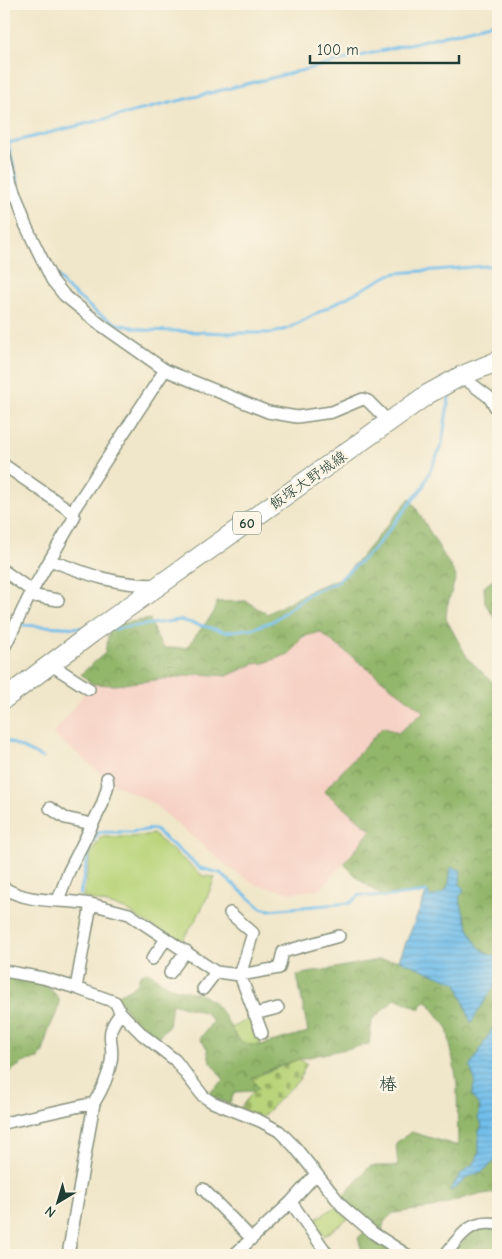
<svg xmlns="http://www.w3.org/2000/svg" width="502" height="1259" font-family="'Comic Neue','Klee One',sans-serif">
	<defs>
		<pattern id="forest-crowns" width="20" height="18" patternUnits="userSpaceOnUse" patternTransform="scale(1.25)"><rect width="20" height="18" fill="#92b66a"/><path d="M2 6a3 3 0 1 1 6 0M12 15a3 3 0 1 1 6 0" fill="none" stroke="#779558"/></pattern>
		<pattern id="cemetery-stones" width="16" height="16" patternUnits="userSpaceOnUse" patternTransform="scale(1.25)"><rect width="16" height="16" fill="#b9d47a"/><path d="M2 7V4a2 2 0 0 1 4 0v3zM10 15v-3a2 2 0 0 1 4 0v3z" fill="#96ad65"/></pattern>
		<pattern id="water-rules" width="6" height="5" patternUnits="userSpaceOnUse" patternTransform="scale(1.25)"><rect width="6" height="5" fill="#71beeb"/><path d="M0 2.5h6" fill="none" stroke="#5c9cbf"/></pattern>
	</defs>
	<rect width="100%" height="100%" fill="#fcf5e5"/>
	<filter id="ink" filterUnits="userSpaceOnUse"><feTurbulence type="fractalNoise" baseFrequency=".02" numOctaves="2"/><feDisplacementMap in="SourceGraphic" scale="10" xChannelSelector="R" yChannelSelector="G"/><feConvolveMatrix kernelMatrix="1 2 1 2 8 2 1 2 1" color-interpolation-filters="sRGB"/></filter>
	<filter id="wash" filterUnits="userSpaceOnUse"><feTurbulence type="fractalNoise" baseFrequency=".0096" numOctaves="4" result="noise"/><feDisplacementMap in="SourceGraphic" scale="20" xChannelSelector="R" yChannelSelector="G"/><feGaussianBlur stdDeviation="1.12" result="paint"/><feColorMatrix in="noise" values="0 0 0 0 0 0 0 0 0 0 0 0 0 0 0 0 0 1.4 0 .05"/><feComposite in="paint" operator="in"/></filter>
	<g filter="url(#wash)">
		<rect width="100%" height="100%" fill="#f0e6c9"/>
		<!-- built -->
		<path fill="#f6d1c5" d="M 320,632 L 424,712 L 324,791 L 372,830 L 321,889 L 292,893 L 257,885 L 232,870 L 151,802 L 114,784 L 53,734 L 92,684 L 115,685 L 201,674 L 227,676 L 253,664 L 264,663 L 289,654 L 302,637 Z"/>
		<!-- forest -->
		<path fill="url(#forest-crowns)" stroke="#587a4f" d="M 410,498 L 456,576 L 447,607 L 446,619 L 468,659 L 498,687 L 498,1192 L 474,1195 L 432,1208 L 393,1213 L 384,1222 L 381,1235 L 340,1200 L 370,1166 L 398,1166 L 396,1143 L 411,1132 L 458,1146 L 457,1082 L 447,1027 L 426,1000 L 419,1009 L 396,998 L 372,1020 L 369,1044 L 299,1059 L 263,1072 L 259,1089 L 254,1091 L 235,1092 L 229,1104 L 207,1095 L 224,1080 L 210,1061 L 207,1048 L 200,1039 L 213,1021 L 206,1013 L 172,1003 L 169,1025 L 155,1040 L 139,1028 L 116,996 L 137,985 L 140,975 L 147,972 C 156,975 160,983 169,986 C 180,991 194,991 204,996 C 220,1004 229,1024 237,1039 L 260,1045 L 308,1032 L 297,975 L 378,960 L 399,960 L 427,892 L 383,897 L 359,879 L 344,864 L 371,830 L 324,791 L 383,727 L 398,733 L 424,712 L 320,632 L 302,637 L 289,654 L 264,663 L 253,664 L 227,676 L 201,674 L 115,685 L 92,684 L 81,674 L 105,653 L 110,625 L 150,619 L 155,634 L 163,648 L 186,648 L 213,614 L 217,602 L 246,601 L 267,614 L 315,588 L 341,578 L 361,557 Z
			M 498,576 L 498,623 L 485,603 L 484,587 Z
			M 4,972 L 41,979 L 59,998 C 59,1011 54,1018 49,1029 C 44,1040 47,1050 38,1059 C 21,1060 18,1068 4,1075 Z
			M 498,1227 L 498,1255 L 450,1255 L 476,1228 Z
			M 364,1232 L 402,1255 L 344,1255 L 363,1254 L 358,1238 Z"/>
		<!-- cemetery -->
		<path fill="url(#cemetery-stones)" stroke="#6c8857" d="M 299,1059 L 307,1063 L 299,1080 L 261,1118 L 240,1108 L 254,1091 L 259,1089 L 252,1078 Z"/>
		<!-- green -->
		<path fill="#b9d47a" stroke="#6c8857" d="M 153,834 L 203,876 L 215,877 C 206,902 196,923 179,944 L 125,909 L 83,897 L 91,853 L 101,837 L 133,837 Z
			M 251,1018 L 260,1045 C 244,1046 238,1041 231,1028 Z
			M 335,1207 L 348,1219 L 324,1236 L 313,1221 Z"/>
		<!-- water -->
		<path fill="url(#water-rules)" stroke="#487e90" d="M 451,867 L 461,870 L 460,884 L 464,890 L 459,898 C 466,918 472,956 498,956 L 498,980 L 471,1023 L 457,983 L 399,960 L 427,892 L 431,897 L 445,892 L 449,883 Z
			M 498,1019 L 498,1162 L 492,1163 C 481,1174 481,1171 469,1177 C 462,1181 457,1189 449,1191 L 460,1175 L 475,1162 L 479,1153 L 479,1132 L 482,1126 L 478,1118 L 480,1107 L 472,1096 L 475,1080 L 470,1067 Z"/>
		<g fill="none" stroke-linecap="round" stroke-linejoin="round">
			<!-- stream -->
			<path stroke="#71beeb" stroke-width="3" d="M 4,127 L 22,200
				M 8,143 L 498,22
				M 52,267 L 65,286 L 97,313 L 118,324 L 145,330 L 229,333 L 272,333 L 289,328 L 389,275 L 397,273 L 498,265
				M 4,615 L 10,621
				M 19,625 L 84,628
				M 113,629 L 180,620 L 226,632 L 254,628 L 273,621 L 310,593 L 337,582 L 374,549 L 423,487 L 442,444 L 449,397
				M 4,739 L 43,758
				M 80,895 L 90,846 L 99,832 L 131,832 L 154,829 L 200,868 L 220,873 L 261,908 L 268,910 L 350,903 L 360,895 L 383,897 L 427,892"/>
		</g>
	</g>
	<g filter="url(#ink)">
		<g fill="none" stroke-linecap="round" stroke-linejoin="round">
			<!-- minor casing -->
			<g stroke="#88927e" stroke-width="14">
				<path id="minor" d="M 4,152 L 11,186 L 25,224 L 52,280 L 64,295 L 101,325 L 165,370 L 268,412 L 297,417 L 332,412 L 363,399 L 368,401 L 389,422
					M 461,376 L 489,397 L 498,411
					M 4,465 L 72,512
					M 50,560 C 89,575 115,585 157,585
					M 4,571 L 32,591
					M 30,595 L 58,600
					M 4,648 L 32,591 L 74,518 L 72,512 L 165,370
					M 50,664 L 89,689
					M 50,808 L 65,818 L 92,824
					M 4,888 C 30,904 62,899 91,904 L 76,988 L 115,1002 L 121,1013 L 143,1035 L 175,1060 L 203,1096 L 212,1102 L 260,1121 L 279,1131 L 294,1146 L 344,1208 L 373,1233 L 407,1255
					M 58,900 L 69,871 L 102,805 L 108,785 L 107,778
					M 91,904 L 129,914 L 216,972 L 240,975 L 279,968 L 283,952 L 339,936
					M 230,913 L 253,933 L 240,975 L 262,1033
					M 152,959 L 166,939
					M 4,971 L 43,978 L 76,988
					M 170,973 L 186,951
					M 203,989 L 216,972
					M 254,1014 L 278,1008
					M 4,1123 L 94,1103
					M 203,1189 L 251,1238
					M 291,1202 L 328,1255
					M 68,1255 L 94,1103 C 102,1090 108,1078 111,1062 C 115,1040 102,1036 121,1013
					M 234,1255 L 291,1202 L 316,1174
					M 445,1255 C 462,1234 469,1220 498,1224"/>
			</g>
			<!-- primary casing -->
			<g stroke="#88927e" stroke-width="21">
				<path id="primary" d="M 4,699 L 92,633 L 428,394 L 461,376 L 498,361"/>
			</g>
			<!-- minor -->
			<use href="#minor" stroke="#fff" stroke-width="11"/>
			<!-- primary -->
			<use href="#primary" stroke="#fff" stroke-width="19"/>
		</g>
	</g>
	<g text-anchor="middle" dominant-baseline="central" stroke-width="5" stroke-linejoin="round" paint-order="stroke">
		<!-- shield labels -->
		<rect fill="#fcf5e5" stroke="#617469" stroke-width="1" x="233" y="511.5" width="28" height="23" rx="4"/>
		<g font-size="14" font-weight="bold" fill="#1f3d34">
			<text x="247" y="523">60</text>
		</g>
		<!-- street labels -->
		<g font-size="15" fill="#1f3d34" stroke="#fcf5e5">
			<text transform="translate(308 480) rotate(-35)">飯塚大野城線</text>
		</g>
		<!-- quarter labels -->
		<g font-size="18" fill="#1f3d34" stroke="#fcf5e5">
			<text x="388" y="1084">椿</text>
		</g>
	</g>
	<!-- margin -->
	<rect width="502" height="1259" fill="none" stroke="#fcf5e5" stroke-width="20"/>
	<!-- north arrow -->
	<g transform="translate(58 1202) rotate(218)" stroke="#fcf5e5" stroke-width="4" paint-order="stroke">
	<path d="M0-4L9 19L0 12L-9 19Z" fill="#1f3d34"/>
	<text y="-8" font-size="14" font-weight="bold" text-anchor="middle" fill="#1f3d34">N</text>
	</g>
	<!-- scale -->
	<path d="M310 55v8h149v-8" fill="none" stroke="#1f3d34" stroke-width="2.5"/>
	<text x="317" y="55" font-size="15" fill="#1f3d34" stroke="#fcf5e5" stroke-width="4" paint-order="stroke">100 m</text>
</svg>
